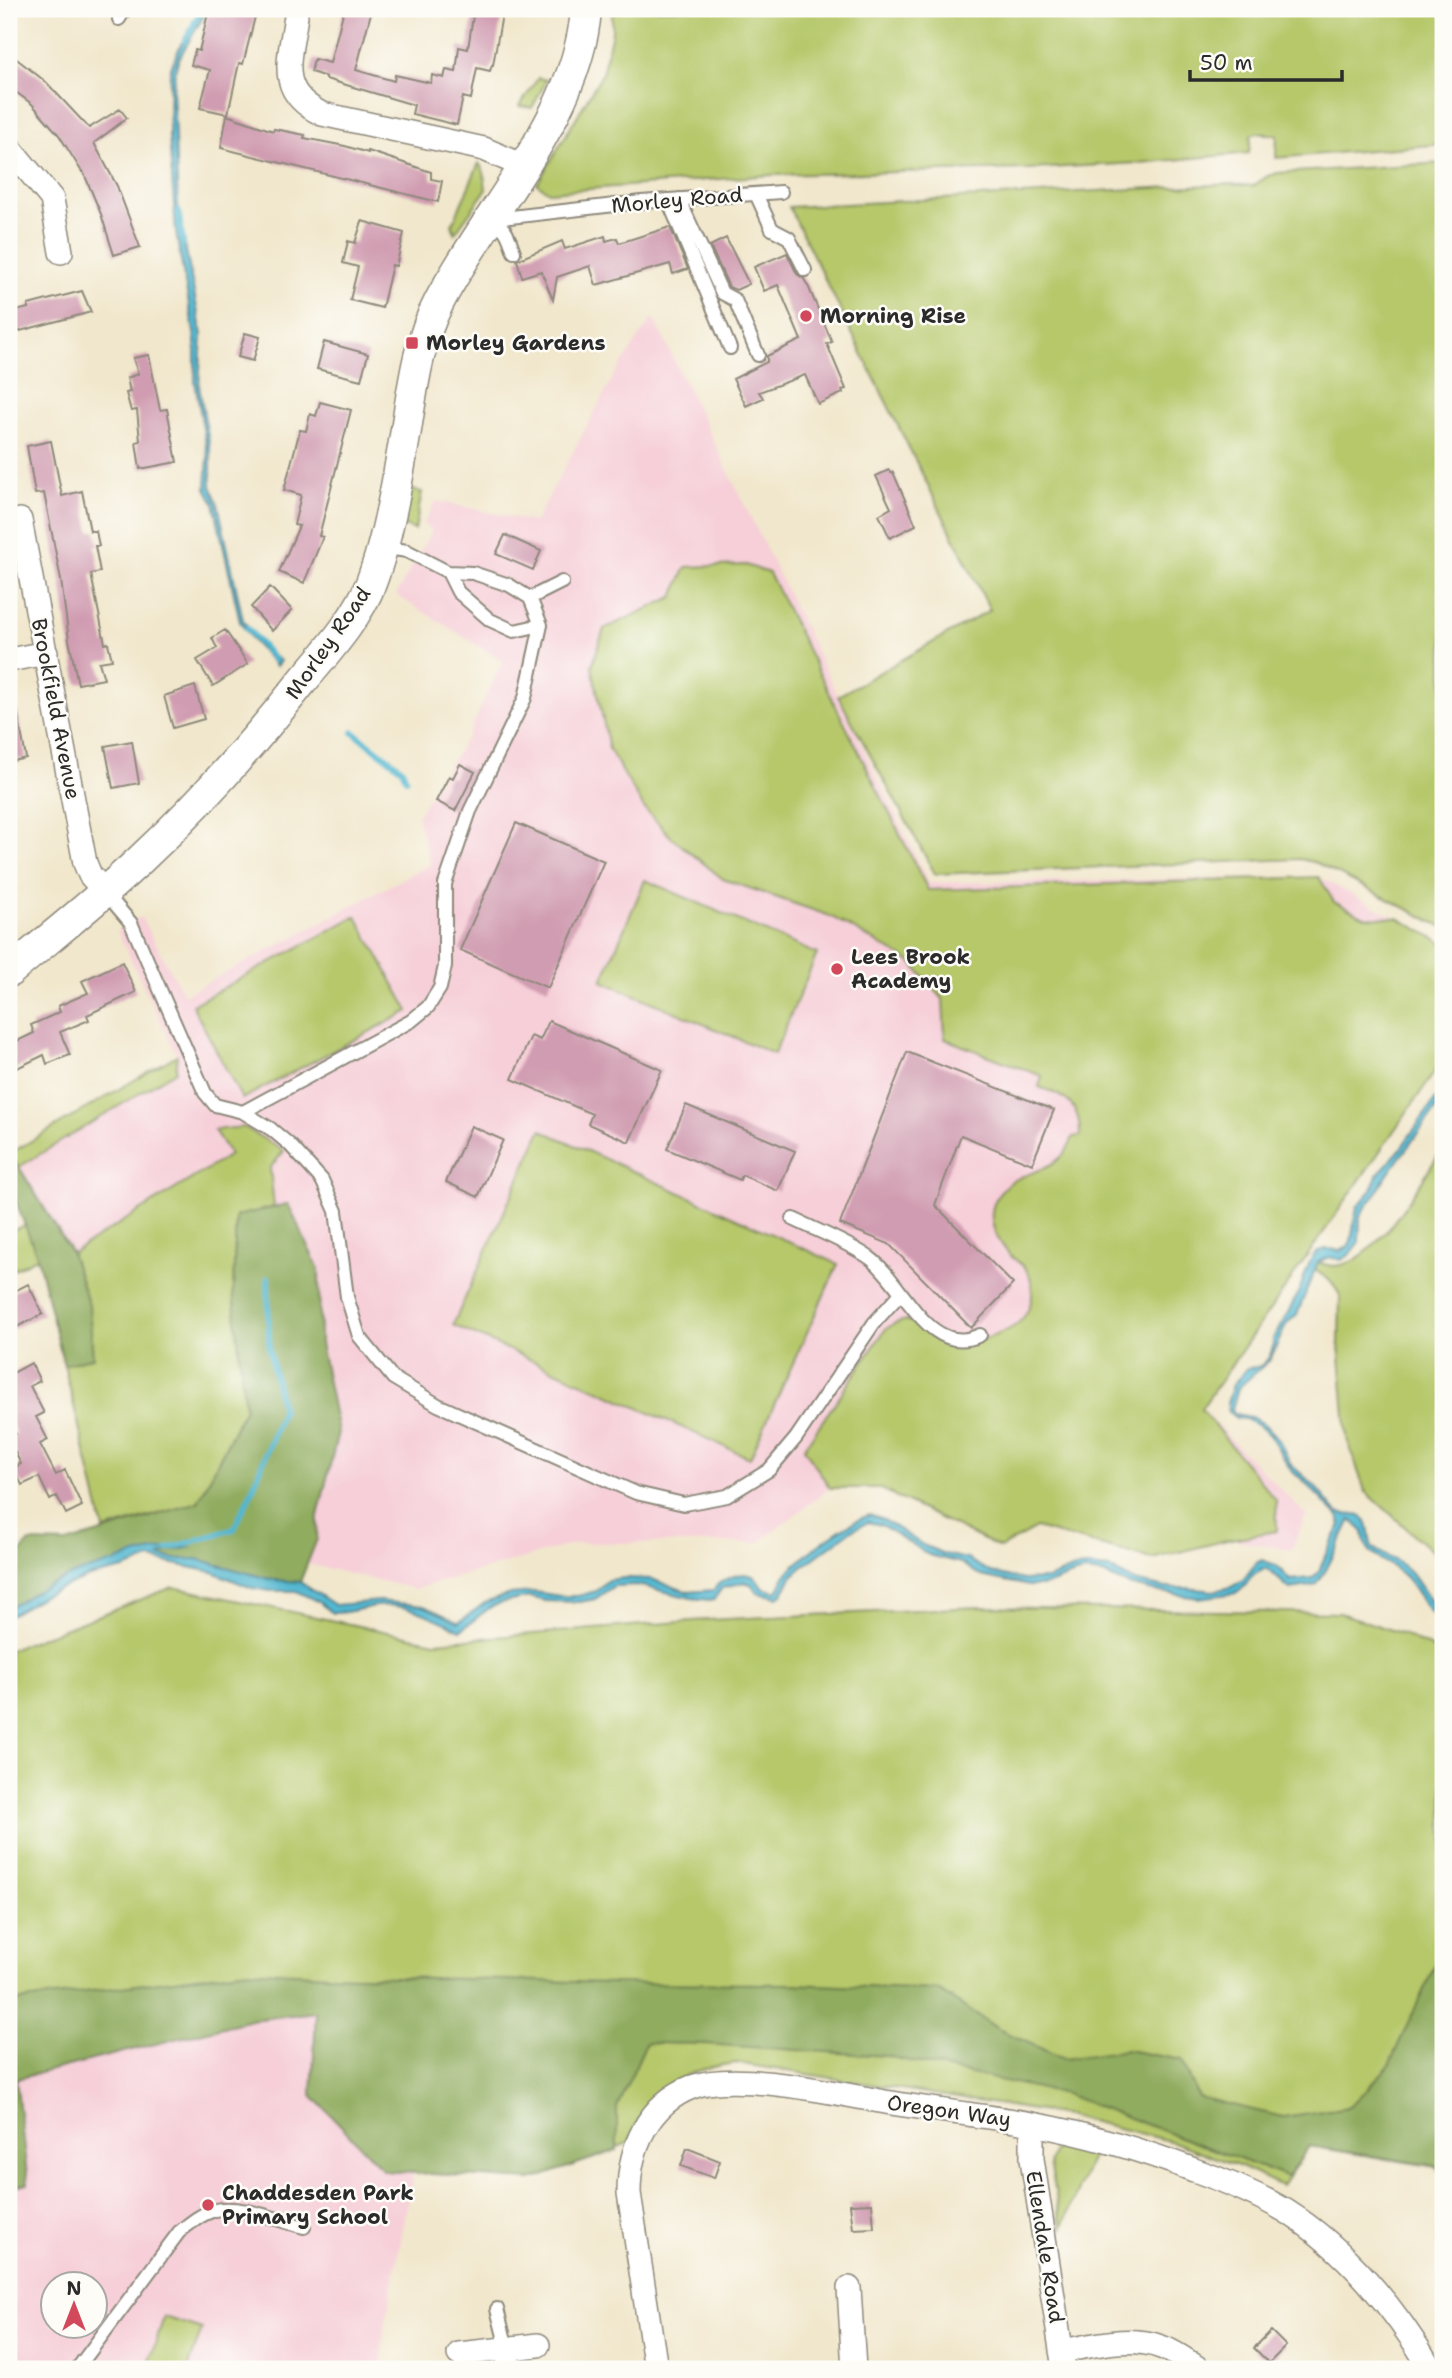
<svg xmlns="http://www.w3.org/2000/svg" width="1452" height="2378" font-family="'Shantell Sans',sans-serif">
	<rect width="100%" height="100%" fill="#fdfcf7"/>
	<filter id="ink" filterUnits="userSpaceOnUse"><feTurbulence type="fractalNoise" baseFrequency=".0143" numOctaves="2"/><feDisplacementMap in="SourceGraphic" scale="14" xChannelSelector="R" yChannelSelector="G"/><feConvolveMatrix kernelMatrix="1 2 1 2 8 2 1 2 1" color-interpolation-filters="sRGB"/></filter>
	<filter id="wash" filterUnits="userSpaceOnUse"><feTurbulence type="fractalNoise" baseFrequency=".00686" numOctaves="4" result="noise"/><feDisplacementMap in="SourceGraphic" scale="28" xChannelSelector="R" yChannelSelector="G"/><feGaussianBlur stdDeviation="1.57" result="paint"/><feColorMatrix in="noise" values="0 0 0 0 0 0 0 0 0 0 0 0 0 0 0 0 0 1.4 0 .05"/><feComposite in="paint" operator="in"/></filter>
	<g filter="url(#wash)">
		<rect width="100%" height="100%" fill="#f1e7cc"/>
		<!-- built -->
		<path fill="#f6cfd8" fill-rule="evenodd" d="M 653,317 L 929,883 L 1319,877 L 1443,943 L 1443,1060 L 1201,1409 L 1306,1515 L 1291,1550 L 1231,1539 L 1152,1559 L 1036,1528 L 1000,1548 L 879,1488 L 830,1488 L 758,1543 L 577,1543 L 415,1589 L 312,1565 L 193,1532 L 110,1557 L 37,1256 L 9,1154 L 177,1055 L 117,931 L 141,917 L 184,995 L 431,864 L 417,816 L 467,737 L 503,661 L 396,595 L 432,530 L 423,525 L 436,501 L 535,522 L 615,374 Z
			M 245,2007 L 342,2011 L 417,2153 L 382,2343 L 382,2369 L 9,2369 L 9,2047 ZM 52,2284 L 94,2284 L 94,2326 L 52,2326 Z"/>
		<!-- green -->
		<path fill="#b6c86b" stroke="#707a4b" stroke-width="2" d="M 612,9 L 1443,9 L 1443,144 L 1276,158 L 1277,135 L 1256,133 L 1251,135 L 1249,153 L 1139,163 L 1029,169 L 772,175 L 549,192 L 537,184 L 602,74 L 612,33 Z
			M 538,78 L 547,80 L 532,108 L 520,106 Z
			M 479,163 L 484,172 L 486,190 L 455,233 L 452,225 Z
			M 1443,163 L 1443,927 L 1317,863 L 1300,859 L 935,874 L 838,696 L 990,610 L 789,207 L 1230,184 L 1253,186 L 1268,176 L 1278,173 Z
			M 407,489 L 422,492 L 415,530 L 399,524 Z
			M 746,565 L 769,573 L 928,890 L 1319,877 L 1334,902 L 1365,917 L 1398,918 L 1443,943 L 1443,1060 L 1201,1409 L 1276,1500 L 1277,1531 L 1231,1539 L 1152,1559 L 1036,1528 L 1000,1548 L 879,1488 L 830,1488 L 804,1448 L 885,1330 C 915,1305 924,1338 950,1345 C 966,1350 976,1342 990,1337 C 1008,1331 1023,1325 1030,1305 C 1034,1294 1033,1280 1026,1269 C 1022,1264 1015,1260 1010,1255 C 996,1239 985,1218 997,1197 C 1014,1165 1058,1181 1073,1137 L 1080,1136 C 1081,1105 1066,1096 1039,1087 L 1042,1076 L 945,1039 L 943,999 L 911,962 L 830,916 L 723,879 L 671,837 L 644,808 L 609,749 L 592,666 L 604,629 L 673,597 L 686,567 Z
			M 645,880 L 817,954 L 774,1054 L 602,981 Z
			M 356,916 L 409,1011 L 242,1099 L 192,1005 Z
			M 177,1055 L 176,1071 L 19,1167 L 72,1253 L 230,1155 L 214,1130 L 244,1127 L 284,1151 L 270,1168 L 274,1207 L 236,1217 L 233,1291 L 245,1408 L 198,1502 L 104,1530 L 38,1257 L 9,1272 L 9,1232 L 25,1225 L 9,1183 L 9,1154 Z
			M 541,1130 L 838,1264 L 750,1458 L 453,1325 Z
			M 1443,1148 L 1443,1561 L 1365,1491 L 1347,1439 L 1339,1344 L 1340,1295 L 1331,1281 L 1315,1270 L 1318,1262 C 1327,1266 1336,1267 1345,1264 C 1381,1254 1422,1179 1443,1148 Z
			M 173,1587 L 435,1642 L 705,1620 L 979,1607 L 1340,1613 L 1403,1634 L 1443,1654 L 1443,2168 L 1309,2146 L 1282,2186 L 1236,2165 L 1174,2142 L 1066,2115 L 736,2063 C 702,2067 671,2077 649,2104 C 640,2115 634,2131 628,2143 L 531,2180 L 400,2009 L 245,2007 L 9,2047 L 9,1650 Z
			M 1060,2146 L 1093,2155 L 1062,2228 L 1050,2162 L 1053,2152 Z
			M 164,2317 L 202,2329 L 188,2369 L 167,2369 L 149,2363 Z"/>
		<!-- forest -->
		<path fill="#90ac5f" stroke="#5e6c45" stroke-width="2" d="M 9,1155 L 19,1167 L 71,1253 L 89,1305 L 93,1357 L 64,1365 L 37,1256 L 9,1184 Z
			M 288,1204 L 319,1270 L 320,1343 L 338,1432 L 318,1516 L 317,1539 L 300,1582 L 273,1580 L 197,1559 L 174,1559 L 160,1556 L 169,1551 L 190,1547 L 123,1559 L 9,1608 L 9,1567 L 29,1542 L 67,1543 L 198,1502 L 245,1408 L 233,1291 L 236,1216 Z
			M 1443,1948 L 1443,2176 L 1435,2166 L 1309,2146 L 1287,2177 L 1065,2094 L 886,2056 L 704,2044 L 646,2043 L 617,2107 L 617,2150 L 531,2180 L 384,2171 L 312,2095 L 316,2012 L 251,2020 L 16,2079 L 28,2184 L 9,2188 L 9,2002 L 248,1970 L 328,1975 L 612,1983 L 793,1984 L 938,1990 L 1000,2030 L 1064,2059 L 1126,2050 L 1182,2060 L 1198,2097 L 1283,2117 L 1349,2107 L 1388,2067 Z"/>
		<!-- water -->
		<path fill="#52b7d0" stroke="#3e717e" stroke-width="2" d="M 205,14 L 179,58 L 175,71 L 173,91 L 178,208 L 202,335 L 199,386 L 211,454 L 211,486 L 218,504 L 243,620 L 265,650 L 280,661 L 276,666 L 254,642 L 240,622 L 214,503 L 206,488 L 208,456 L 195,382 L 195,338 L 176,233 L 169,136 L 170,70 L 181,44 Z
			M 1443,1089 L 1443,1100 L 1384,1179 L 1376,1194 L 1363,1211 L 1360,1217 L 1359,1242 L 1348,1256 L 1341,1260 L 1330,1257 L 1318,1262 L 1297,1315 L 1287,1323 L 1270,1360 L 1238,1388 L 1232,1409 L 1235,1414 L 1251,1417 L 1265,1425 L 1279,1440 L 1291,1465 L 1313,1484 L 1337,1513 C 1344,1515 1348,1514 1355,1515 C 1373,1517 1367,1535 1372,1547 C 1385,1557 1400,1560 1411,1573 C 1422,1586 1429,1603 1443,1614 L 1443,1623 C 1426,1612 1421,1596 1409,1581 C 1391,1558 1365,1562 1363,1532 L 1351,1520 L 1326,1570 L 1316,1585 L 1290,1589 L 1266,1568 L 1253,1575 L 1244,1587 L 1237,1593 L 1198,1598 L 1154,1591 L 1128,1585 L 1103,1574 L 1085,1572 L 1075,1574 L 1044,1586 L 1029,1586 L 981,1576 L 961,1563 L 929,1555 L 881,1525 L 868,1522 L 850,1531 L 801,1568 L 792,1576 L 783,1593 L 778,1597 L 758,1593 L 751,1584 L 743,1582 L 722,1588 L 714,1599 L 710,1600 L 691,1598 L 637,1585 L 614,1586 L 595,1599 L 580,1602 L 544,1601 L 530,1597 L 500,1603 L 488,1609 L 461,1630 C 433,1618 408,1602 376,1606 C 362,1608 347,1614 332,1613 L 319,1602 L 296,1591 L 271,1591 L 252,1588 L 213,1572 L 150,1559 L 124,1569 L 89,1577 L 45,1595 L 9,1616 L 9,1608 L 35,1592 L 72,1575 L 139,1554 L 169,1548 L 193,1547 L 169,1551 L 160,1556 L 174,1559 L 197,1559 L 273,1580 L 300,1582 L 335,1605 L 380,1601 L 424,1606 L 459,1622 L 485,1603 L 510,1594 L 534,1592 L 560,1596 L 578,1596 L 596,1591 L 608,1580 L 625,1578 L 651,1579 L 688,1592 L 714,1590 C 718,1580 739,1572 750,1575 C 757,1577 759,1583 762,1588 L 776,1592 C 782,1586 782,1579 787,1573 C 803,1555 847,1522 870,1515 L 884,1520 L 923,1545 L 944,1554 L 967,1559 L 990,1572 L 1023,1580 L 1048,1579 L 1075,1568 L 1088,1567 L 1110,1569 L 1134,1581 L 1166,1588 L 1187,1588 L 1213,1591 L 1231,1587 L 1243,1580 L 1256,1563 L 1262,1560 L 1276,1565 L 1290,1580 L 1312,1578 L 1319,1572 L 1325,1556 L 1341,1525 L 1339,1518 L 1302,1479 L 1292,1472 L 1270,1435 L 1259,1426 L 1246,1419 L 1236,1418 L 1229,1412 L 1227,1403 L 1233,1385 L 1247,1368 C 1251,1367 1256,1368 1260,1366 C 1269,1362 1274,1348 1273,1339 C 1281,1325 1290,1310 1297,1295 C 1308,1274 1307,1240 1340,1251 L 1348,1247 L 1351,1241 L 1357,1207 L 1372,1190 L 1377,1175 L 1398,1152 Z"/>
		<g fill="none" stroke-linecap="round" stroke-linejoin="round">
			<!-- stream -->
			<path stroke="#52b7d0" stroke-width="6" d="M 185,41 L 202,9
				M 178,210 L 183,244
				M 247,628 L 274,660
				M 353,732 L 402,769 L 406,779
				M 168,1549 L 234,1529 L 251,1493 L 282,1411 L 269,1348 L 268,1278"/>
		</g>
		<g id="blocks">
			<!-- building -->
			<path fill="#d09cb1" d="M 209,9 L 230,12 L 231,9 L 257,9 L 243,64 L 239,63 L 228,114 L 200,108 L 210,70 L 191,65 L 195,50 L 199,51 Z
				M 344,9 L 372,9 L 356,70 L 394,81 L 395,75 L 431,83 L 432,75 L 444,78 L 446,70 L 456,72 L 459,47 L 468,49 L 474,9 L 503,9 L 493,65 L 492,65 L 490,71 L 477,68 L 471,99 L 463,97 L 457,125 L 412,114 L 414,105 L 326,79 L 326,77 L 311,72 L 314,59 L 330,63 Z
				M 9,53 L 46,82 L 89,128 L 120,109 L 127,118 L 94,143 L 117,186 L 140,247 L 114,255 L 101,214 L 83,171 L 82,172 L 59,135 L 46,120 L 32,104 L 9,87 Z
				M 227,115 L 273,131 L 274,129 L 305,135 L 304,138 L 345,146 L 368,153 L 368,151 L 431,172 L 431,179 L 442,181 L 438,202 L 221,148 Z
				M 362,221 L 404,233 L 396,266 L 392,265 L 382,308 L 350,300 L 358,267 L 343,263 L 348,241 L 355,243 Z
				M 670,227 L 688,269 L 673,274 L 670,264 L 596,285 L 590,266 L 557,277 L 553,300 L 541,271 L 522,277 L 517,260 L 562,241 L 565,249 L 605,236 L 606,241 L 617,238 L 619,243 Z
				M 726,238 L 749,284 L 736,290 L 729,287 L 710,246 Z
				M 787,253 L 797,274 L 804,279 L 809,288 L 832,342 L 827,344 L 846,389 L 842,390 L 843,393 L 818,404 L 805,375 L 759,392 L 763,398 L 746,406 L 733,379 L 767,362 L 767,356 L 801,340 L 778,285 L 764,291 L 754,267 Z
				M 82,291 L 91,312 L 9,334 L 9,313 L 28,308 L 28,305 Z
				M 245,333 L 260,337 L 253,361 L 238,357 Z
				M 324,342 L 368,354 L 361,380 L 317,369 Z
				M 149,355 L 160,410 L 167,409 L 177,462 L 140,469 L 136,442 L 140,441 L 137,410 L 131,411 L 126,393 L 130,392 L 127,378 L 138,374 L 133,358 Z
				M 320,402 L 351,410 L 319,536 L 323,537 L 304,583 L 279,572 L 299,526 L 294,525 L 301,495 L 284,490 L 300,430 L 306,431 L 310,414 L 316,416 Z
				M 51,441 L 62,496 L 82,491 L 90,531 L 96,531 L 99,546 L 95,546 L 100,572 L 91,574 L 105,644 L 108,643 L 112,660 L 99,662 L 104,679 L 78,684 L 69,640 L 61,580 L 44,493 L 35,494 L 27,446 Z
				M 889,470 L 891,473 L 893,472 L 916,525 L 890,538 L 879,515 L 891,508 L 876,476 Z
				M 505,535 L 541,551 L 533,570 L 496,554 Z
				M 270,587 L 292,610 L 272,631 L 251,607 Z
				M 225,630 L 248,664 L 213,686 L 197,660 L 217,648 L 212,638 Z
				M 195,686 L 204,719 L 173,728 L 164,696 Z
				M 9,709 L 17,709 L 26,758 L 9,762 Z
				M 132,741 L 139,783 L 113,788 L 105,746 Z
				M 460,764 L 475,772 L 455,811 L 436,801 L 449,776 L 453,778 Z
				M 516,823 L 604,861 L 548,988 L 460,950 Z
				M 122,962 L 136,992 L 87,1015 L 89,1020 L 60,1032 L 70,1055 L 47,1064 L 44,1055 L 9,1072 L 9,1045 L 34,1033 L 31,1025 L 60,1012 L 58,1006 L 88,993 L 82,981 Z
				M 549,1021 L 662,1070 L 629,1142 L 588,1124 L 592,1114 L 512,1079 L 531,1036 L 540,1040 Z
				M 907,1052 L 1054,1110 L 1032,1164 L 961,1135 L 935,1205 L 1013,1284 L 971,1328 L 889,1244 L 840,1224 Z
				M 686,1105 L 795,1151 L 778,1191 L 742,1175 L 740,1180 L 667,1149 Z
				M 471,1126 L 503,1140 L 478,1197 L 446,1182 Z
				M 28,1284 L 43,1314 L 9,1331 L 9,1294 Z
				M 31,1363 L 40,1381 L 30,1386 L 44,1413 L 36,1417 L 48,1440 L 40,1444 L 56,1475 L 65,1470 L 82,1506 L 66,1514 L 57,1496 L 50,1500 L 39,1477 L 22,1485 L 13,1468 L 21,1464 L 9,1440 L 16,1434 L 9,1420 L 9,1375 Z
				M 687,2148 L 720,2161 L 714,2178 L 681,2166 Z
				M 872,2203 L 874,2228 L 853,2229 L 850,2204 Z
				M 1271,2331 L 1286,2346 L 1269,2363 L 1254,2348 Z"/>
		</g>
	</g>
	<g filter="url(#ink)">
		<use href="#blocks" fill-opacity="0" stroke="#8e897c" stroke-width="2"/>
		<g fill="none" stroke-linecap="round" stroke-linejoin="round">
			<!-- service casing -->
			<g stroke="#8e897c" stroke-width="16">
				<path id="service" d="M 119,19 L 125,9
					M 756,194 L 772,229 L 789,238 L 805,270
					M 679,199 L 722,293 L 735,300 L 758,355
					M 668,200 L 730,348
					M 493,219 L 641,202 L 781,192
					M 489,220 C 507,227 508,235 514,252
					M 381,547 L 407,551 L 448,572 L 473,573 L 509,585 L 530,598 L 541,625 L 514,631 L 490,620 L 458,592 L 448,572
					M 530,598 L 562,582
					M 104,891 L 131,923 L 205,1093 L 215,1105 L 243,1112 L 411,1021 L 428,1007 L 440,988 L 445,966 L 445,884 L 470,811 L 525,698 L 541,625
					M 243,1112 L 271,1129 L 290,1145 L 322,1180 L 336,1211 L 347,1297 L 359,1336 L 393,1378 L 438,1405 L 636,1493 L 684,1504 L 727,1496 L 769,1470 L 796,1438 L 874,1323 L 901,1293
					M 793,1219 C 818,1231 847,1242 870,1258 C 904,1283 929,1359 980,1335
					M 497,2309 L 507,2348
					M 77,2369 L 179,2232 C 189,2224 199,2215 212,2211 C 235,2202 280,2221 304,2227"/>
			</g>
			<!-- minor casing -->
			<g stroke="#8e897c" stroke-width="26">
				<path id="minor" d="M 296,16 C 290,59 275,91 322,114 L 484,149 L 523,166
					M 9,147 L 52,199 L 61,252
					M 20,520 L 85,863 L 90,875 L 104,891
					M 9,660 L 46,653
					M 1032,2124 L 1032,2159 L 1064,2369
					M 849,2288 L 854,2369
					M 507,2348 L 509,2369
					M 1061,2351 C 1093,2346 1129,2335 1161,2347 C 1174,2351 1187,2361 1199,2369
					M 459,2354 L 538,2345
					M 656,2369 L 629,2193 C 629,2148 648,2104 692,2087 C 735,2071 834,2093 880,2101 C 931,2110 982,2115 1032,2124 C 1087,2134 1142,2150 1194,2170 C 1226,2181 1257,2194 1286,2211 C 1346,2249 1395,2308 1431,2369"/>
			</g>
			<!-- tertiary casing -->
			<g stroke="#8e897c" stroke-width="33">
				<path id="tertiary" d="M 9,972 C 53,935 99,899 141,859 C 199,805 252,745 301,683 C 325,654 358,618 371,583 C 388,538 398,478 406,430 C 413,386 418,342 439,302 C 487,210 579,114 586,9"/>
			</g>
			<!-- service -->
			<use href="#service" stroke="#fff" stroke-width="12"/>
			<!-- minor -->
			<use href="#minor" stroke="#fff" stroke-width="23"/>
			<!-- tertiary -->
			<use href="#tertiary" stroke="#fff" stroke-width="30"/>
		</g>
	</g>
	<!-- markers -->
	<g fill="#d1495b" stroke="#fdfcf7" stroke-width="2.5">
		<circle cx="806" cy="316" r="7"/>
		<rect x="405" y="336" width="14" height="14" rx="3.5"/>
		<circle cx="837" cy="969" r="7"/>
		<circle cx="208" cy="2205" r="7"/>
	</g>
	<g text-anchor="middle" dominant-baseline="central" stroke-width="5" stroke-linejoin="round" paint-order="stroke">
		<!-- street labels -->
		<g font-size="21" fill="#2b2b2b" stroke="#fdfcf7">
			<text transform="translate(677 200) rotate(-5)">Morley Road</text>
			<text transform="translate(328 643) rotate(-55)">Morley Road</text>
			<text transform="translate(56 709) rotate(79)">Brookfield Avenue</text>
			<text transform="translate(949 2111) rotate(8)">Oregon Way</text>
			<text transform="translate(1045 2247) rotate(81)">Ellendale Road</text>
		</g>
		<!-- poi labels -->
		<g font-size="21" font-weight="bold" fill="#2b2b2b" stroke="#fdfcf7" text-anchor="start">
			<text x="820" y="316">Morning Rise</text>
			<text x="426" y="343">Morley Gardens</text>
			<text x="851" y="957">Lees Brook<tspan x="851" dy="24">Academy</tspan></text>
			<text x="222" y="2193">Chaddesden Park<tspan x="222" dy="24">Primary School</tspan></text>
		</g>
	</g>
	<!-- margin -->
	<rect width="1452" height="2378" fill="none" stroke="#fdfcf7" stroke-width="35"/>
	<!-- north arrow -->
	<g transform="translate(74 2305)"><circle r="33" fill="#fdfcf7" stroke="#a9a8a5" stroke-width="2"/>
	<path d="M0-5L12 26L0 18L-12 26Z" fill="#d1495b"/>
	<text y="-10" font-size="19" font-weight="bold" text-anchor="middle" fill="#2b2b2b">N</text>
	</g>
	<!-- scale -->
	<path d="M1190 70v10h152v-10" fill="none" stroke="#2b2b2b" stroke-width="3.5"/>
	<text x="1200" y="70" font-size="21" fill="#2b2b2b" stroke="#fdfcf7" stroke-width="5" paint-order="stroke">50 m</text>
</svg>
